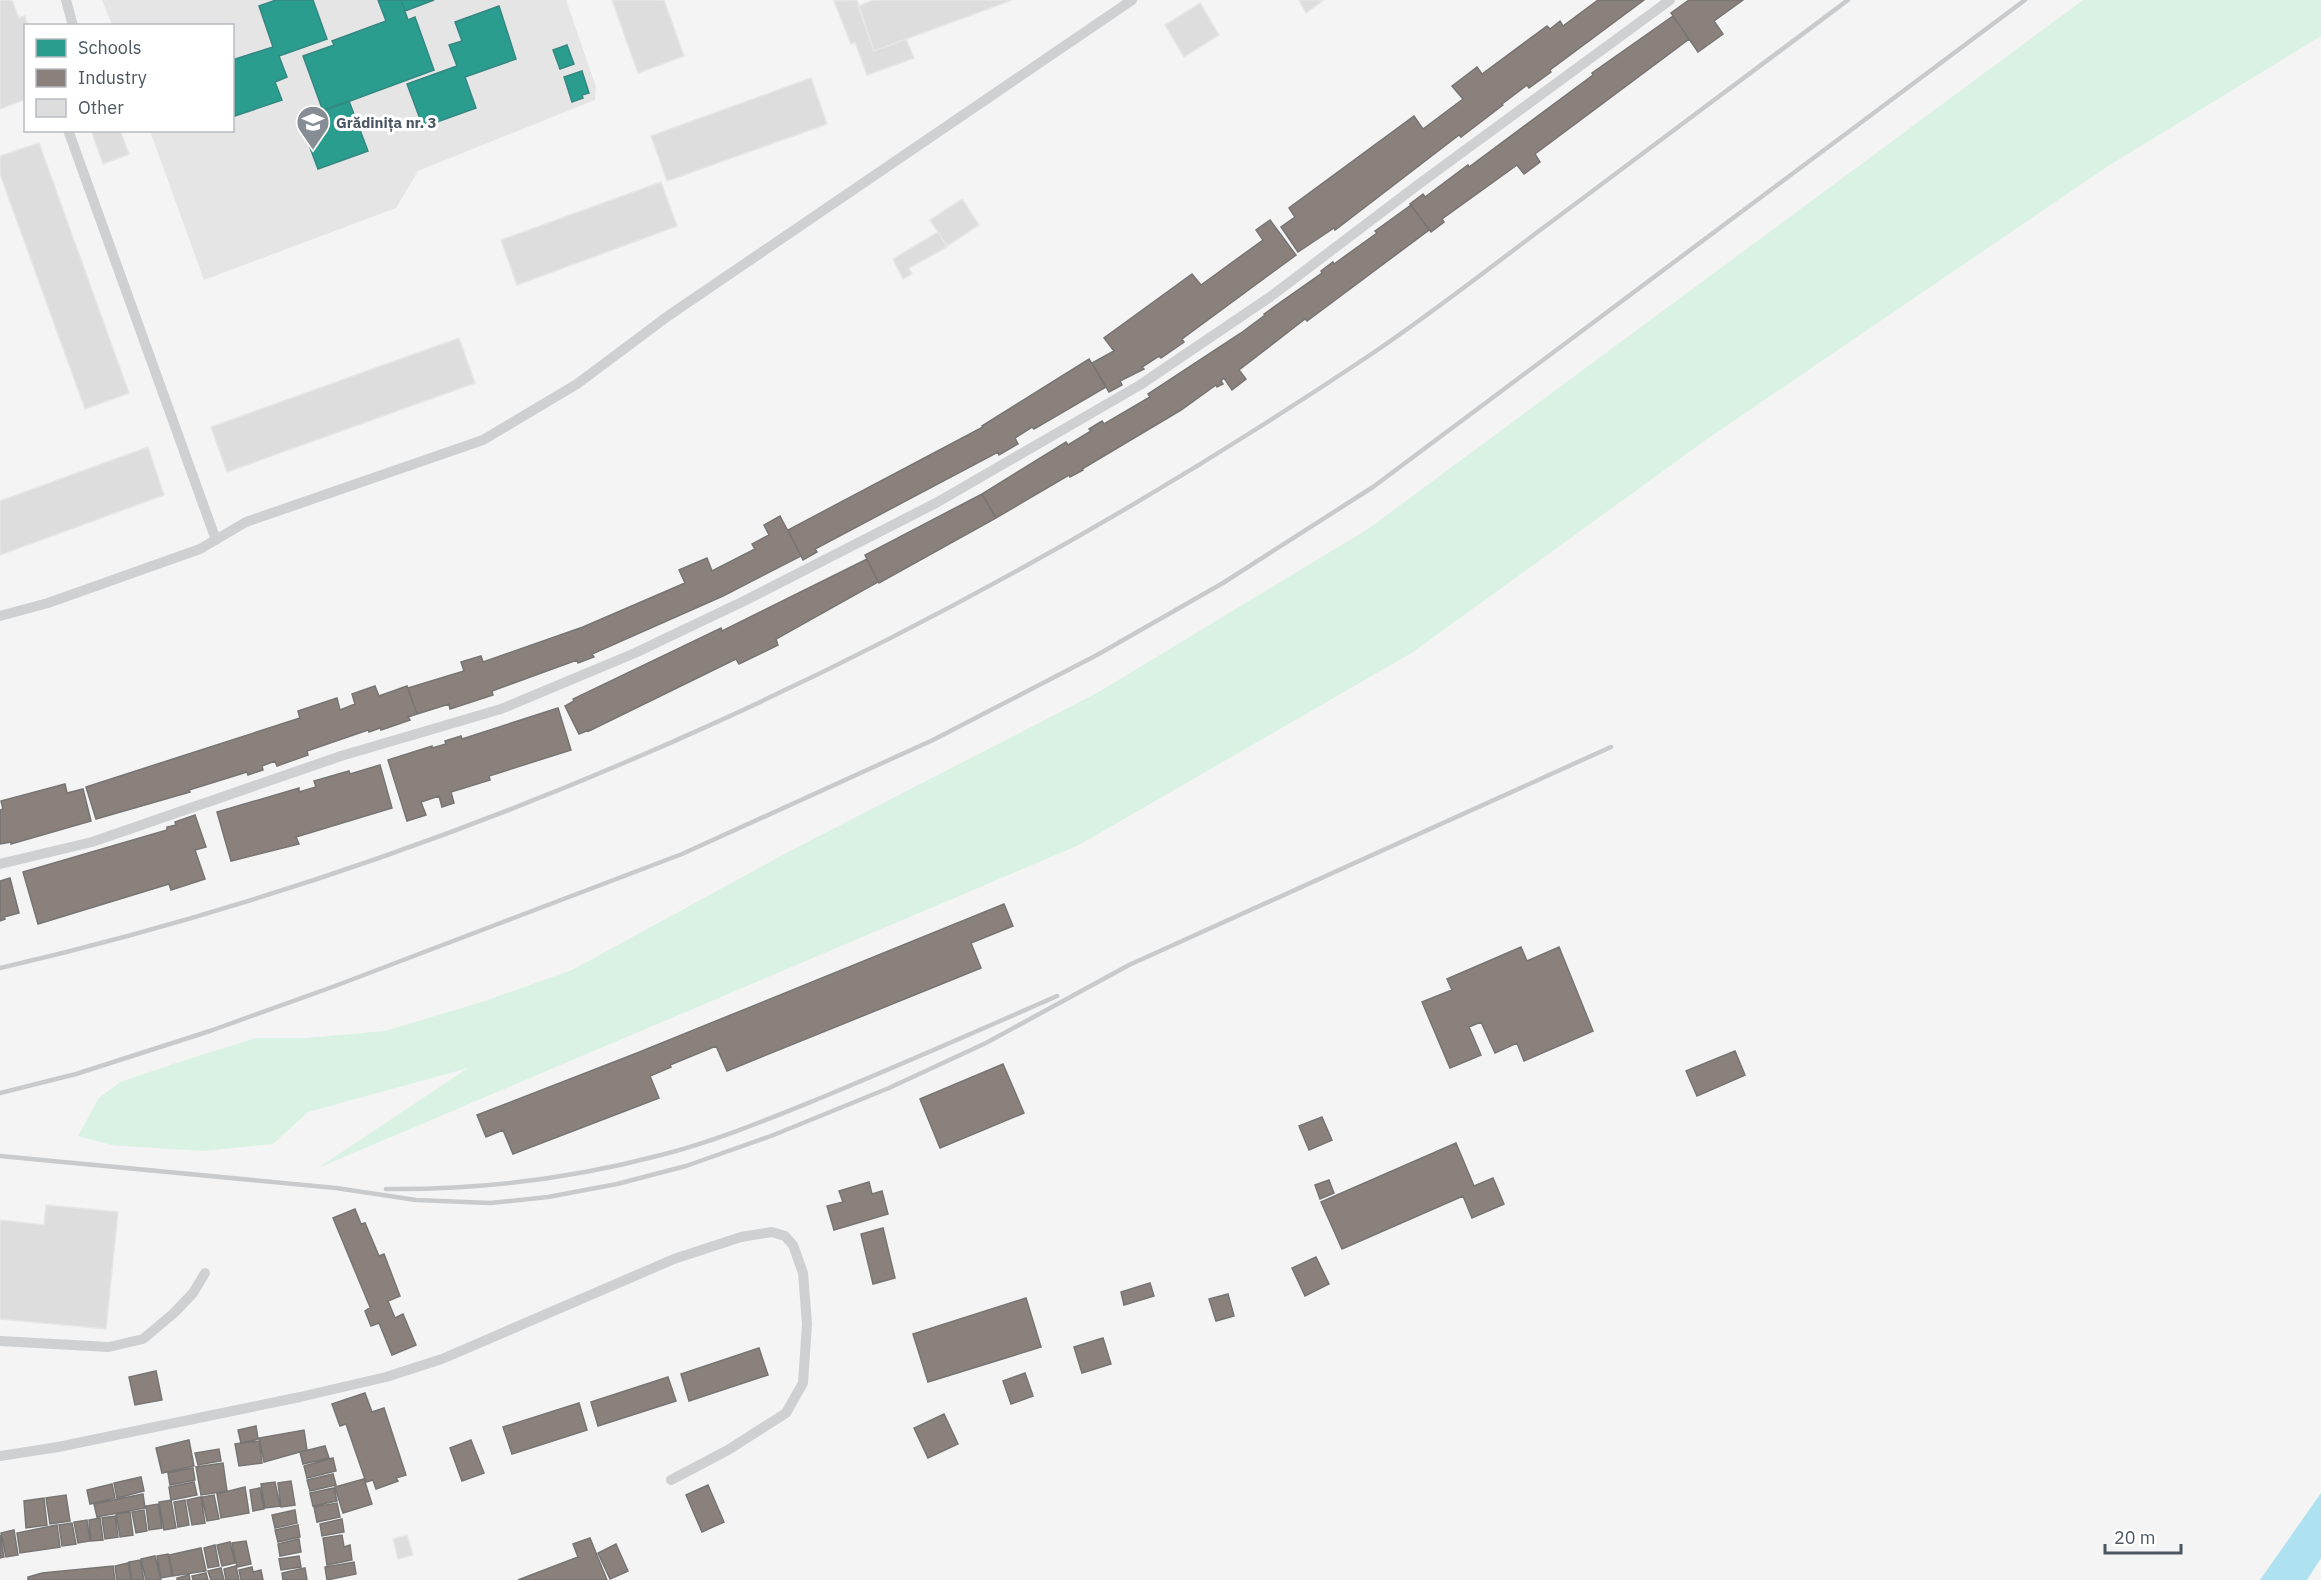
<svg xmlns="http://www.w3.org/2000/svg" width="2321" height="1580" font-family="'IBM Plex Sans',sans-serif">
	<rect width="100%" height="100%" fill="#f4f4f4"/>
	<!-- education -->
	<path fill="#e6e5e6" d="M 102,0 L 566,0 L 596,87 L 595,100 L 418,171 L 396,208 L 204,280 L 150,131 L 232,130 L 232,26 L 112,25 Z"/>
	<!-- green -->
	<path fill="#d9f2e3" d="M 2083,0 L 2321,0 L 2321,36 L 2108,166 L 1710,437 L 1413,652 L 1079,845 L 318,1168 L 468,1068 L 308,1112 L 273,1144 L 202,1151 L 111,1145 L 78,1136 L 99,1098 L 120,1082 L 173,1064 L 256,1038 L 306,1038 L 385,1031 L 485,1001 L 572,970 L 792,850 L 1097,693 L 1368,529 Z"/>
	<!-- water -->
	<path fill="#aee2f0" d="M 2321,1493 L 2321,1558 L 2307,1580 L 2260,1580 Z"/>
	<!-- schools -->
	<path fill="#2a9d8f" stroke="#348881" stroke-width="1.5" d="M 276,0 L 313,0 L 327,39 L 279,56 L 287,77 L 275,82 L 282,100 L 232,117 L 232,60 L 273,47 L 259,6 Z
		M 378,0 L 401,0 L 408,20 L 415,17 L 434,70 L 323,111 L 303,56 L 334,45 L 332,41 L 386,21 Z
		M 401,0 L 434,0 L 405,11 Z
		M 499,6 L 516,59 L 465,77 L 476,108 L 423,127 L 407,84 L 457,66 L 449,45 L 462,41 L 455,22 Z
		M 567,45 L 574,64 L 560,69 L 553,50 Z
		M 582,71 L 589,93 L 582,95 L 583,98 L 572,102 L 564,77 Z
		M 349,101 L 368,151 L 318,169 L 299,118 Z"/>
	<!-- industry -->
	<path fill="#8a817c" stroke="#777474" stroke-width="1.5" d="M 1598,0 L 1644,0 L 1550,70 L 1551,72 L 1529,88 L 1527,85 L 1502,104 L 1503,105 L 1461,137 L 1459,135 L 1335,230 L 1334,228 L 1298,252 L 1281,227 L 1295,217 L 1289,208 L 1414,116 L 1423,129 L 1463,99 L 1452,86 L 1477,67 L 1482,74 L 1547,26 L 1550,29 L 1560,21 L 1563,26 Z
		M 1689,0 L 1743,0 L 1714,21 L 1723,34 L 1698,52 L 1671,13 Z
		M 1673,16 L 1689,39 L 1535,154 L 1540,162 L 1524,174 L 1517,165 L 1442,219 L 1444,222 L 1431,232 L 1410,204 L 1423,194 L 1425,197 L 1468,165 L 1469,167 L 1593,75 L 1592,73 Z
		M 1411,205 L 1429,230 L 1307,321 L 1305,319 L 1239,370 L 1246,379 L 1232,390 L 1224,378 L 1221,381 L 1223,384 L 1217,387 L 1216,385 L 1181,410 L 1082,469 L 1083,470 L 1070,477 L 1069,475 L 996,518 L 982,494 L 1066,442 L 1068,445 L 1091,431 L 1089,429 L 1102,421 L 1104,424 L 1150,397 L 1148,394 L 1241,333 L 1265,315 L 1264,314 L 1322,273 L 1321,271 L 1333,262 L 1334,264 L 1377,233 L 1375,231 Z
		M 1270,220 L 1296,255 L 1182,339 L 1184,342 L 1161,358 L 1159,356 L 1142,367 L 1144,369 L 1120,381 L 1122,385 L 1109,392 L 1092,363 L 1114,351 L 1104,338 L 1192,274 L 1201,285 L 1263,240 L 1256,230 Z
		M 1089,359 L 1106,387 L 1034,429 L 1032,427 L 1015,438 L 1018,444 L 999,455 L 998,452 L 815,549 L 817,552 L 803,560 L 788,530 L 983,427 L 982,426 Z
		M 982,494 L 996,518 L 879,583 L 865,555 Z
		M 780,516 L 801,556 L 723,596 L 592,654 L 594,657 L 578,663 L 577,660 L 492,691 L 493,695 L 450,709 L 449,704 L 417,714 L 408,688 L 464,671 L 461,662 L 481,656 L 483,662 L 583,627 L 685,583 L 679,570 L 707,558 L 712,571 L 755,549 L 752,544 L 769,535 L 764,525 Z
		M 867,559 L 878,582 L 776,639 L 778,645 L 739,664 L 736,659 L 589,731 L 589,730 L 579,734 L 565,706 L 574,701 L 573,699 L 721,628 L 722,631 Z
		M 375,686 L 379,696 L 407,686 L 417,714 L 408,717 L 410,720 L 381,730 L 380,728 L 369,732 L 368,730 L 307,751 L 308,755 L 277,766 L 275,761 L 262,766 L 263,770 L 248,775 L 247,772 L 189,790 L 190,792 L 96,819 L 86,787 L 300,718 L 298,711 L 337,698 L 340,710 L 355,704 L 352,694 Z
		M 558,708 L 571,750 L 489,776 L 490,780 L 451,792 L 454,803 L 442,807 L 439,796 L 421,802 L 426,815 L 407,821 L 388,760 L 432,746 L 432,748 L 446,744 L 445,741 L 461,736 L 462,739 Z
		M 380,765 L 392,808 L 296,837 L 299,844 L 231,861 L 217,812 L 299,788 L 299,792 L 316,787 L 314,781 L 349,771 L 350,774 Z
		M 65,784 L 67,793 L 83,789 L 91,821 L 11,844 L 11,842 L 0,844 L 0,810 L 3,809 L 1,801 Z
		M 195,815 L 206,847 L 195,850 L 205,879 L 171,890 L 169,884 L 38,924 L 23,872 L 167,830 L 167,827 L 176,825 L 175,822 Z
		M 10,878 L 19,913 L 4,917 L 5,919 L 0,921 L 0,881 Z
		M 1004,904 L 1013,926 L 971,943 L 981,968 L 727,1071 L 716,1046 L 670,1065 L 671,1067 L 650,1076 L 659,1098 L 513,1154 L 503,1130 L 486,1137 L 477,1115 L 637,1053 Z
		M 1521,947 L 1527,961 L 1559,947 L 1593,1031 L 1524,1061 L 1517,1043 L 1495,1053 L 1481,1022 L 1469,1027 L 1481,1055 L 1450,1068 L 1422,1002 L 1452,990 L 1447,979 Z
		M 1735,1051 L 1745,1075 L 1697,1096 L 1686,1071 Z
		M 1003,1064 L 1024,1113 L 940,1148 L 920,1099 Z
		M 1322,1117 L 1332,1140 L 1309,1150 L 1299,1126 Z
		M 1456,1143 L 1474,1186 L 1493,1178 L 1504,1204 L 1472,1218 L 1463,1196 L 1342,1249 L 1321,1202 Z
		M 1329,1180 L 1334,1193 L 1320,1199 L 1315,1185 Z
		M 869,1182 L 872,1194 L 882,1191 L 888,1214 L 834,1230 L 827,1206 L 843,1202 L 839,1191 Z
		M 355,1209 L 361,1224 L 365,1223 L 379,1256 L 384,1254 L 400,1296 L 388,1301 L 395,1318 L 403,1314 L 416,1345 L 392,1355 L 379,1323 L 371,1326 L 365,1311 L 372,1306 L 370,1307 L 333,1218 Z
		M 883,1228 L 895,1278 L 873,1284 L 861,1234 Z
		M 1316,1257 L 1329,1284 L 1305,1296 L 1292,1268 Z
		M 1150,1283 L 1154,1296 L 1124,1305 L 1121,1292 Z
		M 1228,1294 L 1234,1316 L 1216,1321 L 1209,1299 Z
		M 1026,1298 L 1041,1347 L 928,1382 L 913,1334 Z
		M 1103,1338 L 1111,1364 L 1082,1373 L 1074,1347 Z
		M 759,1348 L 768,1375 L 689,1401 L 681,1374 Z
		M 156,1371 L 162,1400 L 135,1405 L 129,1377 Z
		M 1025,1373 L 1033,1396 L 1011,1404 L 1003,1381 Z
		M 668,1377 L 676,1401 L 598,1426 L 591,1402 Z
		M 365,1393 L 372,1412 L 384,1408 L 406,1475 L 396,1478 L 398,1481 L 376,1489 L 373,1480 L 366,1482 L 346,1424 L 340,1426 L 332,1404 Z
		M 579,1403 L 587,1430 L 512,1454 L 503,1427 Z
		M 944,1414 L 958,1444 L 928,1458 L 914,1428 Z
		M 256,1426 L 258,1439 L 241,1443 L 238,1430 Z
		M 304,1430 L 307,1450 L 264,1462 L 259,1438 Z
		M 189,1440 L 194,1466 L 162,1473 L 156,1448 Z
		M 471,1440 L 484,1473 L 462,1481 L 450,1448 Z
		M 259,1441 L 262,1463 L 239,1466 L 235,1444 Z
		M 325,1446 L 329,1458 L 303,1464 L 300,1452 Z
		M 219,1449 L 221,1461 L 198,1465 L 195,1453 Z
		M 333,1458 L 336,1471 L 307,1478 L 304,1466 Z
		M 223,1463 L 227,1491 L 201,1495 L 196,1467 Z
		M 193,1468 L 195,1480 L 170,1485 L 168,1473 Z
		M 333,1474 L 336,1485 L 310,1491 L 307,1480 Z
		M 141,1477 L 144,1491 L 117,1498 L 114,1483 Z
		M 364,1479 L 372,1504 L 343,1513 L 335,1487 Z
		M 291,1481 L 295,1505 L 281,1507 L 278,1483 Z
		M 194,1482 L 197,1495 L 171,1500 L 169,1487 Z
		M 275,1482 L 280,1506 L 265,1508 L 261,1484 Z
		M 112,1484 L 115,1498 L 90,1504 L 87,1490 Z
		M 708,1485 L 724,1522 L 702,1532 L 686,1495 Z
		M 245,1487 L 249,1513 L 221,1518 L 217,1494 Z
		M 260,1488 L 264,1509 L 253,1511 L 250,1490 Z
		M 334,1488 L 337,1501 L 313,1506 L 310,1493 Z
		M 143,1494 L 145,1508 L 97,1517 L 94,1504 Z
		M 66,1495 L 70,1521 L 50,1524 L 46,1498 Z
		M 214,1495 L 219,1519 L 207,1521 L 202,1497 Z
		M 201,1497 L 205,1523 L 192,1525 L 187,1500 Z
		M 44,1498 L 47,1525 L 26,1528 L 24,1501 Z
		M 171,1500 L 176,1528 L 164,1530 L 159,1502 Z
		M 185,1500 L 189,1525 L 178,1527 L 174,1502 Z
		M 337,1503 L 340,1517 L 317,1522 L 314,1507 Z
		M 158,1504 L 162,1528 L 149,1530 L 146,1506 Z
		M 144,1510 L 147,1531 L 136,1533 L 132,1512 Z
		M 295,1510 L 297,1523 L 275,1528 L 272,1515 Z
		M 130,1512 L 133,1535 L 120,1537 L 116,1514 Z
		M 115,1516 L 118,1537 L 105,1539 L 102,1518 Z
		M 100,1518 L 103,1540 L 91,1541 L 89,1520 Z
		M 342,1519 L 344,1532 L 322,1536 L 320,1524 Z
		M 87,1520 L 90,1541 L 78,1543 L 74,1522 Z
		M 72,1523 L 76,1544 L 62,1546 L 59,1525 Z
		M 57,1525 L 60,1547 L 20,1553 L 17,1533 Z
		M 298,1525 L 300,1537 L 278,1542 L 275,1530 Z
		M 14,1530 L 18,1555 L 6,1557 L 1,1533 Z
		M 0,1535 L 4,1557 L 0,1558 Z
		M 342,1535 L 344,1547 L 350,1545 L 352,1560 L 327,1565 L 323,1538 Z
		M 590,1538 L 607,1580 L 518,1580 L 578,1557 L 573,1544 Z
		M 299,1539 L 301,1552 L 280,1556 L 278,1544 Z
		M 246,1541 L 251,1564 L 237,1567 L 232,1543 Z
		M 230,1542 L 235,1563 L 222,1566 L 217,1545 Z
		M 616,1544 L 628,1571 L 610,1579 L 598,1553 Z
		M 215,1545 L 219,1566 L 208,1568 L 204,1548 Z
		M 201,1548 L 206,1571 L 173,1576 L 169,1555 Z
		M 168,1554 L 172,1576 L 161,1578 L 157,1556 Z
		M 155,1556 L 161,1580 L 146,1580 L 141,1559 Z
		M 299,1556 L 301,1567 L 281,1570 L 279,1559 Z
		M 140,1560 L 144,1580 L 132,1580 L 129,1562 Z
		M 354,1562 L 356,1574 L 327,1580 L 325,1567 Z
		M 128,1563 L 131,1580 L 117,1580 L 115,1566 Z
		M 113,1566 L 115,1580 L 28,1580 L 28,1577 L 42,1573 Z
		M 236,1566 L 239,1580 L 226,1580 L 224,1569 Z
		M 252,1567 L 253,1572 L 261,1570 L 263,1580 L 241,1580 L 239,1570 Z
		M 221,1568 L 224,1580 L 211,1580 L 208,1571 Z
		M 305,1568 L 307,1580 L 283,1580 L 282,1573 Z
		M 206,1573 L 208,1580 L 193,1580 L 192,1576 Z
		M 189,1575 L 190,1580 L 177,1580 L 177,1578 Z"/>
	<!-- building -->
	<path fill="#ddddde" stroke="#e5e6e7" stroke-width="1.5" d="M 0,0 L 12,0 L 19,18 L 25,16 L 28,26 L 26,26 L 26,99 L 0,109 Z
		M 612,0 L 664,0 L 684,56 L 638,73 Z
		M 857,0 L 874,51 L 906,39 L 914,58 L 867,75 L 855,42 L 851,44 L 834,1 Z
		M 874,0 L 1012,0 L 874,51 L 858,6 Z
		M 1299,0 L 1324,0 L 1306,13 Z
		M 1200,3 L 1219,35 L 1184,57 L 1165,25 Z
		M 811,78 L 827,124 L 667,181 L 651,136 Z
		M 91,130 L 120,130 L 129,154 L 103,164 Z
		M 39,143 L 129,393 L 85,409 L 0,174 L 0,156 Z
		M 661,182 L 677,226 L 517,285 L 501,240 Z
		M 962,199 L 979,225 L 947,246 L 930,220 Z
		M 938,232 L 947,247 L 909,268 L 912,274 L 903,279 L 893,259 Z
		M 459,338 L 475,383 L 227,472 L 211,427 Z
		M 148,447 L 164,495 L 0,555 L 0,501 Z
		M 46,1205 L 118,1212 L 106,1329 L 0,1319 L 0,1220 L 44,1225 Z
		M 407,1535 L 413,1555 L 398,1559 L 393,1539 Z"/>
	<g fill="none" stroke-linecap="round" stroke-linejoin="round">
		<!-- lane -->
		<path stroke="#ced0d2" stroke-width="10" d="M 66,0 L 73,26
			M 68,130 L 216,540
			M 0,616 L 48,603 L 200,549 L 246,522 L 483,440 L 577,384 L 668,316 L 1132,0
			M 0,864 L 92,842 L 341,756 L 501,709 L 635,653 L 742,602 L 936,503 L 1140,385 L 1270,297 L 1419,184 L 1670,0
			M 0,1341 L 109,1347 L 143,1339 L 174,1313 L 193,1293 L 205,1273
			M 0,1456 L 58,1447 L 300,1397 L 386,1377 L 442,1359 L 674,1259 L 741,1237 L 772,1232 L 785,1236 L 793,1245 L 803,1273 L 807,1324 L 803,1383 L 786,1413 L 728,1450 L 671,1480"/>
		<!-- rail -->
		<path stroke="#c9cacc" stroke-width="4.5" d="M 0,968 C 488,855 949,637 1364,359 C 1426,318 1484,272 1543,228 C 1645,152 1746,76 1848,0
			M 0,1093 L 76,1074 L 210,1031 L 335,986 L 682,854 L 933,740 L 1097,655 L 1223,583 L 1373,487 L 2025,0
			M 0,1156 L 336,1188 L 416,1200 L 490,1203 L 548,1197 L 617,1184 L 686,1166 L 771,1136 L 889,1088 L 986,1043 L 1129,965 L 1611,747
			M 386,1189 C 480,1190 570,1179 661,1155 C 716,1141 771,1118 823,1097 C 902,1064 980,1030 1057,996"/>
	</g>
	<!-- icons -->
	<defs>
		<g id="school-pin" transform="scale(1.725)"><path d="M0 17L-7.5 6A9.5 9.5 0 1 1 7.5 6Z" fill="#868d94" stroke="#fff"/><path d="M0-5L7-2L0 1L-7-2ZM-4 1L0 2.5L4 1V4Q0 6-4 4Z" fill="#fff"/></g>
	</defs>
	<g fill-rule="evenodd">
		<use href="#school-pin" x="313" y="122"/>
	</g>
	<g text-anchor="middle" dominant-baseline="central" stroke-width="6" stroke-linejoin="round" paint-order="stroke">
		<!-- poi labels -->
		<g font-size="15" font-weight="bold" fill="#4a5661" stroke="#fff" text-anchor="start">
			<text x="336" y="122">Grădinița nr. 3</text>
		</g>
	</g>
	<!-- legend -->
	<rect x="24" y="24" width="210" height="108" fill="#ffffff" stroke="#b7bbc0" stroke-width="1.5"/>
	<rect x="36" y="39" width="30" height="18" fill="#2a9d8f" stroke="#b7bbc0" stroke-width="1.5"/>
	<text x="78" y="54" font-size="18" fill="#4a5661">Schools</text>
	<rect x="36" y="69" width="30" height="18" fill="#8a817c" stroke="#b7bbc0" stroke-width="1.5"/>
	<text x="78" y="84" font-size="18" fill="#4a5661">Industry</text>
	<rect x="36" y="99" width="30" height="18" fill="#ddddde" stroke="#b7bbc0" stroke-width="1.5"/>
	<text x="78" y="114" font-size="18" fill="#4a5661">Other</text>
	<!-- scale -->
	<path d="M2105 1544v9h76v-9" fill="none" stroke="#4a5661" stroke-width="3"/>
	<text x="2114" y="1544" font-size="18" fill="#4a5661" stroke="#ffffff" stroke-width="4.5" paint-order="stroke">20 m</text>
</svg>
